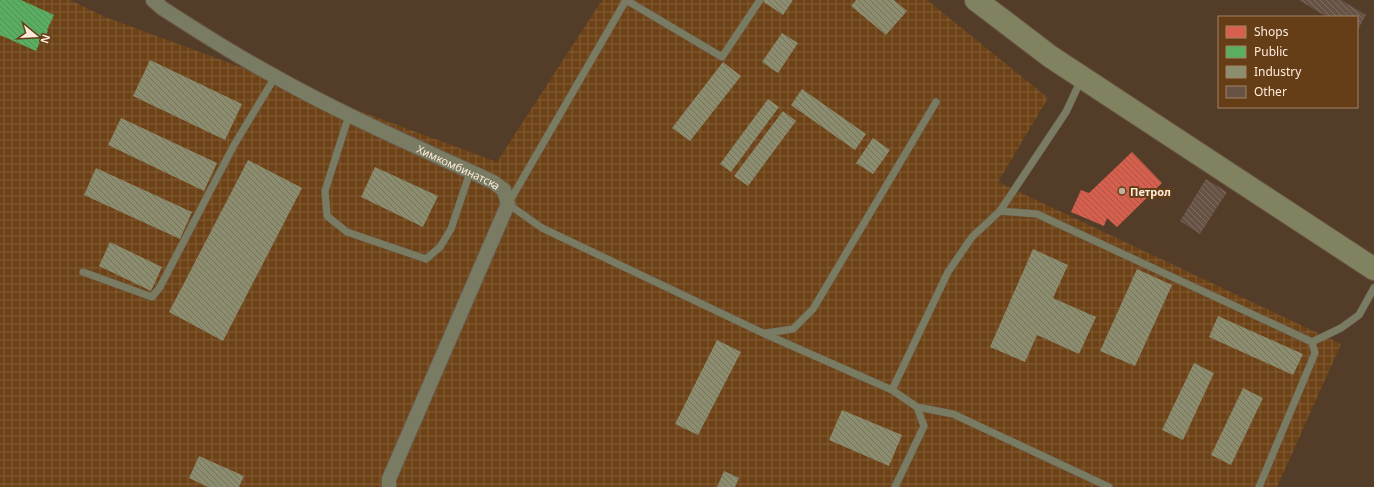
<svg xmlns="http://www.w3.org/2000/svg" width="1374" height="487" font-family="'Noto Sans',sans-serif">
	<defs>
		<pattern id="industrial-grid" width="8" height="8" patternUnits="userSpaceOnUse"><rect width="8" height="8" fill="#6d4217"/><path d="M0 4h8M4 0v8" fill="none" stroke="#835d38"/></pattern>
		<pattern id="shops-back-hatch" width="6" height="6" patternUnits="userSpaceOnUse"><rect width="6" height="6" fill="#d6604d"/><path d="M-1 5l2 2M0 0l6 6M5-1l2 2" fill="none" stroke="#a65749"/></pattern>
		<pattern id="public-back-hatch" width="6" height="6" patternUnits="userSpaceOnUse"><rect width="6" height="6" fill="#5aae61"/><path d="M-1 5l2 2M0 0l6 6M5-1l2 2" fill="none" stroke="#568f58"/></pattern>
		<pattern id="industry-back-hatch" width="6" height="6" patternUnits="userSpaceOnUse"><rect width="6" height="6" fill="#8c8c6e"/><path d="M-1 5l2 2M0 0l6 6M5-1l2 2" fill="none" stroke="#76745f"/></pattern>
		<pattern id="building-back-hatch" width="6" height="6" patternUnits="userSpaceOnUse"><rect width="6" height="6" fill="#675346"/><path d="M-1 5l2 2M0 0l6 6M5-1l2 2" fill="none" stroke="#7e6c60"/></pattern>
	</defs>
	<rect width="100%" height="100%" fill="#533d28"/>
	<!-- industrial -->
	<path fill="url(#industrial-grid)" d="M 0,0 L 70,0 L 105,17 L 497,162 L 602,0 L 927,0 L 1048,98 L 998,182 L 1341,344 L 1277,487 L 0,487 Z"/>
	<!-- shops -->
	<path fill="url(#shops-back-hatch)" d="M 1132,152 L 1162,183 L 1117,227 L 1107,218 L 1104,226 L 1071,212 L 1081,190 L 1089,193 Z"/>
	<!-- public -->
	<path fill="url(#public-back-hatch)" d="M 0,0 L 21,0 L 54,15 L 47,30 L 48,30 L 45,38 L 42,37 L 36,51 L 0,35 Z"/>
	<!-- industry -->
	<path fill="url(#industry-back-hatch)" d="M 761,0 L 793,0 L 783,15 Z
		M 856,0 L 894,0 L 907,11 L 886,35 L 851,6 Z
		M 782,33 L 798,43 L 778,73 L 762,62 Z
		M 150,60 L 242,104 L 225,140 L 133,96 Z
		M 723,62 L 741,76 L 690,141 L 672,128 Z
		M 802,89 L 866,134 L 855,150 L 791,105 Z
		M 768,99 L 779,107 L 731,172 L 720,164 Z
		M 783,111 L 796,121 L 748,186 L 734,176 Z
		M 121,118 L 217,163 L 204,191 L 108,145 Z
		M 873,138 L 890,150 L 873,174 L 856,163 Z
		M 248,160 L 302,188 L 223,341 L 169,312 Z
		M 375,167 L 438,196 L 423,227 L 361,197 Z
		M 96,168 L 192,212 L 180,239 L 84,195 Z
		M 110,242 L 162,267 L 151,291 L 99,266 Z
		M 1033,249 L 1068,265 L 1053,298 L 1096,317 L 1079,354 L 1037,335 L 1025,362 L 990,347 Z
		M 1137,269 L 1172,285 L 1135,366 L 1100,351 Z
		M 1218,316 L 1303,354 L 1293,375 L 1209,337 Z
		M 717,340 L 741,352 L 698,435 L 675,424 Z
		M 1194,363 L 1214,373 L 1183,440 L 1162,430 Z
		M 1243,388 L 1263,398 L 1231,465 L 1211,455 Z
		M 842,410 L 902,435 L 889,466 L 829,440 Z
		M 199,456 L 244,476 L 239,487 L 208,487 L 189,478 Z
		M 724,471 L 739,478 L 735,487 L 717,487 Z"/>
	<!-- building -->
	<path fill="url(#building-back-hatch)" d="M 1299,0 L 1341,0 L 1366,15 L 1357,31 L 1357,17 L 1327,17 Z
		M 1206,179 L 1227,192 L 1200,234 L 1180,221 Z"/>
	<g fill="none" stroke-linecap="round" stroke-linejoin="round">
		<!-- lane casing -->
		<g stroke="#6b5948" stroke-width="8">
			<path id="lane" d="M 626,0 L 508,204 L 542,228 L 765,334 L 892,390 L 917,407 L 924,426 L 895,487
				M 626,0 L 722,57 L 760,0
				M 349,115 L 325,191 L 327,216 L 347,232 L 426,259 L 440,247 L 451,229 L 470,172
				M 1000,211 L 1066,112 L 1081,80
				M 83,272 L 152,297 L 160,287 L 234,145 L 275,77
				M 766,333 L 793,329 L 813,309 L 936,102
				M 892,390 L 948,272 L 972,237 L 1000,211 L 1037,214 L 1312,342 L 1341,328 L 1359,315 L 1374,288
				M 917,407 L 953,414 L 1109,487
				M 1259,487 L 1315,353 L 1312,342"/>
		</g>
		<!-- street casing -->
		<g stroke="#6b5948" stroke-width="16">
			<g id="street">
				<path id="s1" d="M 153,0 L 162,8 C 199,32 235,55 274,76 C 345,116 420,148 493,182 L 504,190 L 508,204 L 389,479 L 389,487"/>
			</g>
		</g>
		<!-- primary casing -->
		<g stroke="#6b5948" stroke-width="24">
			<path id="primary" d="M 976,0 L 1051,57 L 1374,269"/>
		</g>
		<!-- lane -->
		<use href="#lane" stroke="#797c63" stroke-width="7"/>
		<!-- street -->
		<use href="#street" stroke="#797c63" stroke-width="14"/>
		<!-- primary -->
		<use href="#primary" stroke="#818260" stroke-width="22"/>
	</g>
	<!-- markers -->
	<circle fill="#c3ae9c" stroke="#653d16" stroke-width="1.5" cx="1122" cy="191" r="4"/>
	<g text-anchor="middle" dominant-baseline="central" stroke-width="4" stroke-linejoin="round" paint-order="stroke">
		<!-- street labels -->
		<g font-size="11" fill="#ffebdb" stroke="#653d16">
			<text stroke="none"><textPath href="#s1" startOffset="349">Химкомбинатска</textPath></text>
		</g>
		<!-- poi labels -->
		<g font-size="11" font-weight="bold" fill="#ffebdb" stroke="#653d16" text-anchor="start">
			<text x="1130" y="191">Петрол</text>
		</g>
	</g>
	<!-- legend -->
	<rect x="1218" y="16" width="140" height="92" fill="#653d16" stroke="#a38365"/>
	<rect x="1226" y="26" width="20" height="12" fill="#d6604d" stroke="#a38365"/>
	<text x="1254" y="36" font-size="12" fill="#ffebdb">Shops</text>
	<rect x="1226" y="46" width="20" height="12" fill="#5aae61" stroke="#a38365"/>
	<text x="1254" y="56" font-size="12" fill="#ffebdb">Public</text>
	<rect x="1226" y="66" width="20" height="12" fill="#8c8c6e" stroke="#a38365"/>
	<text x="1254" y="76" font-size="12" fill="#ffebdb">Industry</text>
	<rect x="1226" y="86" width="20" height="12" fill="#675346" stroke="#a38365"/>
	<text x="1254" y="96" font-size="12" fill="#ffebdb">Other</text>
	<!-- north arrow -->
	<g transform="translate(36 36) rotate(108)" stroke="#653d16" stroke-width="3" paint-order="stroke">
	<path d="M0-3L7 15L0 10L-7 15Z" fill="#ffebdb"/>
	<text y="-6" font-size="11" font-weight="bold" text-anchor="middle" fill="#ffebdb">N</text>
	</g>
</svg>
